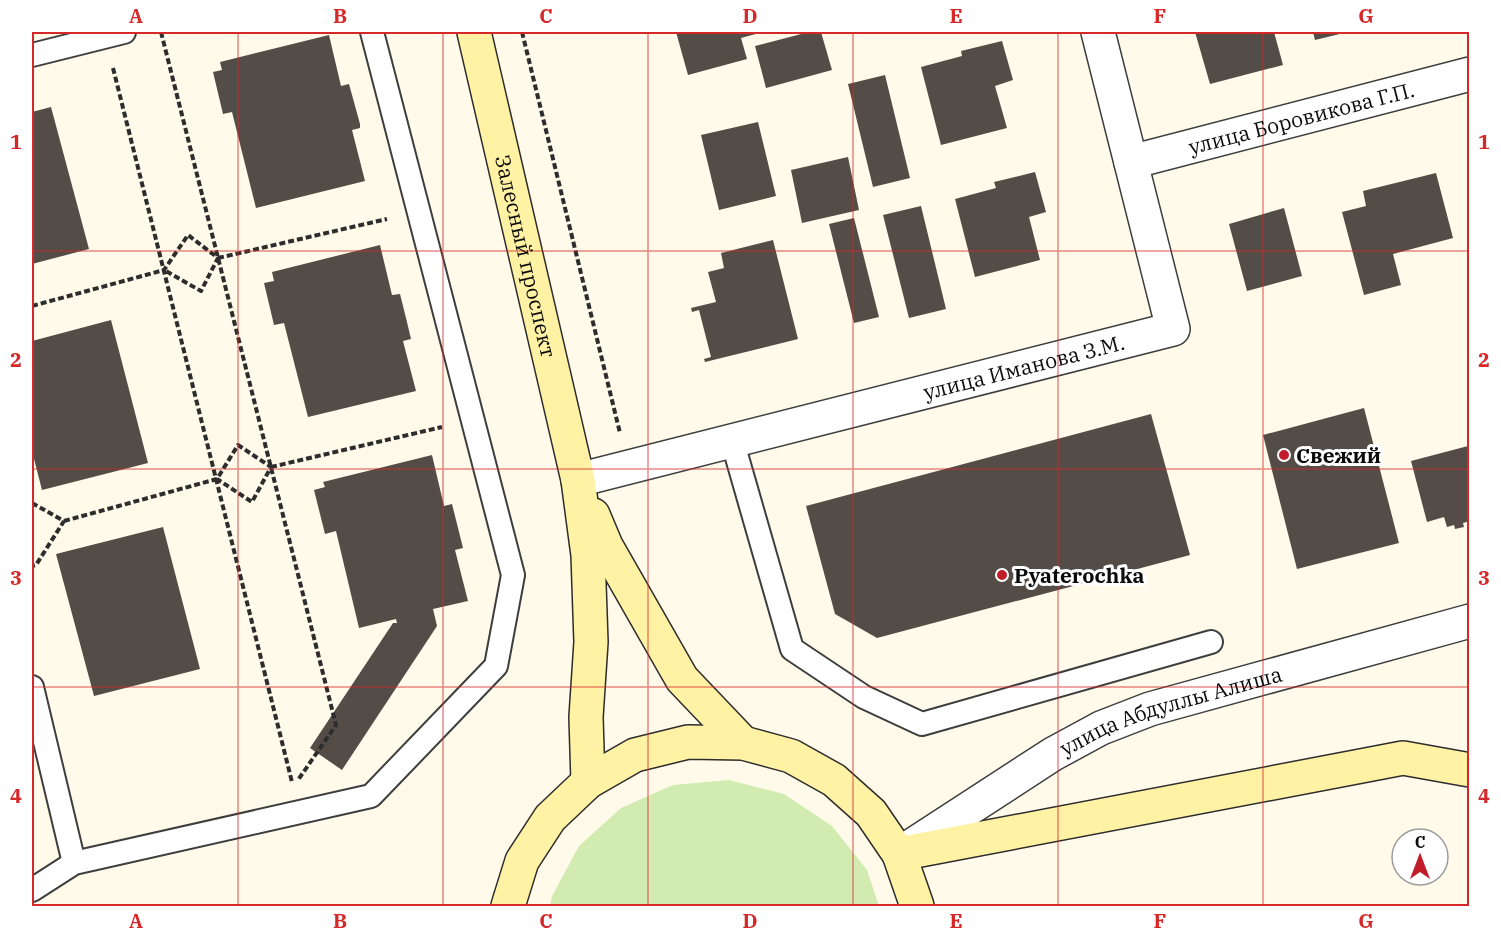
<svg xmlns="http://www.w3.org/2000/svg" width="1501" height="938" font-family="'IBM Plex Serif',serif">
	<rect width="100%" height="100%" fill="#fffae9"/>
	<!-- green -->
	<path fill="#d1ebb1" d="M 729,780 L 784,794 L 832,826 L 867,870 L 879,906 L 550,906 L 552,896 L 579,846 L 621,808 L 673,785 Z"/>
	<!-- building -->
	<path fill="#544c47" d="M 676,32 L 763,32 L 741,38 L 747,59 L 688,75 Z
		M 809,32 L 821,32 L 832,70 L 766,88 L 755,46 Z
		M 1195,32 L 1274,32 L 1283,65 L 1210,84 Z
		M 1313,32 L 1348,32 L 1315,40 Z
		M 329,35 L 341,86 L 349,84 L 360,124 L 360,128 L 352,130 L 365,181 L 256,208 L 232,112 L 223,114 L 213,72 L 222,70 L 220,62 Z
		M 1002,41 L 1013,80 L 995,86 L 1007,128 L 941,145 L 921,67 L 962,56 L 961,51 Z
		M 885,75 L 910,178 L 873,187 L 848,84 Z
		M 51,107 L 89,249 L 32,264 L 32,112 Z
		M 758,122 L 776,196 L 719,210 L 701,135 Z
		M 848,157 L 859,210 L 802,223 L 791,170 Z
		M 1035,172 L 1046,212 L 1029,217 L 1040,260 L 975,277 L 955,199 L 996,188 L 994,182 Z
		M 1436,173 L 1453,238 L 1393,254 L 1401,285 L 1364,295 L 1342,212 L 1366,206 L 1363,191 Z
		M 921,206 L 946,309 L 909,318 L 883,215 Z
		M 1284,208 L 1302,276 L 1247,291 L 1229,224 Z
		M 854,218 L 879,317 L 854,323 L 829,224 Z
		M 773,240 L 798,339 L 705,362 L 704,359 L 711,357 L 699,310 L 692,312 L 691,308 L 716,302 L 708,272 L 724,268 L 721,253 Z
		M 380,245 L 392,295 L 400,294 L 406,318 L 411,339 L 403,341 L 416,391 L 308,417 L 284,323 L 274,325 L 264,283 L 274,281 L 272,272 Z
		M 111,320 L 148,463 L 42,490 L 32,451 L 32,341 Z
		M 1364,408 L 1399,543 L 1297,569 L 1263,435 Z
		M 1151,414 L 1190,555 L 877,638 L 835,614 L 806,506 Z
		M 1468,446 L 1470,521 L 1463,523 L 1464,527 L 1455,529 L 1454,525 L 1447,527 L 1444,517 L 1427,522 L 1411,461 Z
		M 432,455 L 444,506 L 452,504 L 463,548 L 455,550 L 468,601 L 433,609 L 437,626 L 342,770 L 310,748 L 393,623 L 397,623 L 396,619 L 359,628 L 336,531 L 325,534 L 314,490 L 325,487 L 323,482 Z
		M 163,527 L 200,669 L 94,696 L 56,554 Z"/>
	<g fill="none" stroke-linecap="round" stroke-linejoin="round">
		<!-- lane casing -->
		<g stroke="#3e3e3e" stroke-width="26">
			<path id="lane" d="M 32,55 L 124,32
				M 732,440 L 792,649 L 864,697 L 922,724 L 1211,642
				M 32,687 L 74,863
				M 32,890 L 74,863 L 371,796 L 496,666 L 513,575 L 372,32"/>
		</g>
		<!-- street casing -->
		<g stroke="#3e3e3e" stroke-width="36">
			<g id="street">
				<path id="s1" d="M 1131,162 L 1470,74"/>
				<path id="s2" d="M 578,480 L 1173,329 L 1098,32"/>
				<path id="s3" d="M 899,854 L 1053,754 L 1101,728 L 1150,709 L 1470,621"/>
			</g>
		</g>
		<!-- secondary casing -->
		<g stroke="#2d2d2d" stroke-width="36">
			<g id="secondary">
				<path id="s4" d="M 474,32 L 578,480 L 588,555 L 591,642 L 586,717 L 588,782"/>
				<path d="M 593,515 L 606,546 L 682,679 L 743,743"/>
				<path d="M 899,854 L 1403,758 L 1470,770"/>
				<path d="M 508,906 L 522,861 L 550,818 L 588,782 L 635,755 L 688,742 L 743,743 L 791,756 L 834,780 L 871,813 L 899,854 L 917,906"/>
			</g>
		</g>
		<!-- path -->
		<path stroke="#2d2d2d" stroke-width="4" stroke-dasharray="6 3" stroke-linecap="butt" d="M 161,32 L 336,725 L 298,780
			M 522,32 L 620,433
			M 113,68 L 292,782
			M 218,258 L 387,219
			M 32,306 L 164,270 L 188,235 L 218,258 L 201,291 L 164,270
			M 271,467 L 442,427
			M 32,503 L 64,521 L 36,565 L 32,566
			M 64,521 L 217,479 L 238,445 L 271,467 L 252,502 L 217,479"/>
		<!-- lane -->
		<use href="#lane" stroke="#fff" stroke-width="22"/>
		<!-- street -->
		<use href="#street" stroke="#fff" stroke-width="33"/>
		<!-- secondary -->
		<use href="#secondary" stroke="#fff2a4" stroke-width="33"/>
	</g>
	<!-- grid -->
	<path fill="none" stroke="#d62828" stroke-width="1.5" stroke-opacity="0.55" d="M 238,32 L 238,906M 443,32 L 443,906M 648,32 L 648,906M 853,32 L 853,906M 1058,32 L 1058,906M 1263,32 L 1263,906M 32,251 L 1470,251M 32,469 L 1470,469M 32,687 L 1470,687"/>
	<!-- markers -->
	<g fill="#c21c2a" stroke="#fff" stroke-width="2">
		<circle cx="1284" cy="455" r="6"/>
		<circle cx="1002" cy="575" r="6"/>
	</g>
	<g text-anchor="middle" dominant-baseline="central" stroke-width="6" stroke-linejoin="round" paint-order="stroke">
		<!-- street labels -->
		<g font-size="21" fill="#0b0b0b" stroke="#fff">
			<text stroke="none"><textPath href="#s1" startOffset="176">улица Боровикова Г.П.</textPath></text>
			<text stroke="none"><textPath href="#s4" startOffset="230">Залесный проспект</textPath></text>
			<text stroke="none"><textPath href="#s2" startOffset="460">улица Иманова З.М.</textPath></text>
			<text stroke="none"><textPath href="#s3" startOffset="310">улица Абдуллы Алиша</textPath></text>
		</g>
		<!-- poi labels -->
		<g font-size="21" font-weight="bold" fill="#0b0b0b" stroke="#fff" text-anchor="start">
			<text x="1296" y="455">Свежий</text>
			<text x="1014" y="575">Pyaterochka</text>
		</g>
	</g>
	<!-- border -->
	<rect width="1501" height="938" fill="none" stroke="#ffffff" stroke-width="66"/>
	<!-- north arrow -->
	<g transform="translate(1420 857)"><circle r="28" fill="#ffffff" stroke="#9d9d9d" stroke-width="1.5"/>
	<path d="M0-4.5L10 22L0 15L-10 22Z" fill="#c21c2a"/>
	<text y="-9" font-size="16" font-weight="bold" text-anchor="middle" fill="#0b0b0b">С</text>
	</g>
	<rect x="33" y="33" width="1435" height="872" fill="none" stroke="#d62828" stroke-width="2"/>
	<g font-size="20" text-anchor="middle" font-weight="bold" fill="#d62828">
		<text x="136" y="23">A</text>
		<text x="340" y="23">B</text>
		<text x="546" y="23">C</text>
		<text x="750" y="23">D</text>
		<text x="956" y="23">E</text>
		<text x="1160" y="23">F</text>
		<text x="1366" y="23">G</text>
		<text x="16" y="149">1</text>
		<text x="1484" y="149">1</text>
		<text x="16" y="367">2</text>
		<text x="1484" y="367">2</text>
		<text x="16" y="585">3</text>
		<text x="1484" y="585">3</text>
		<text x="16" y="803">4</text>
		<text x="1484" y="803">4</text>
		<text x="136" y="928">A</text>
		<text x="340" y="928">B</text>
		<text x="546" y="928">C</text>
		<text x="750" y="928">D</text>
		<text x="956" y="928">E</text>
		<text x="1160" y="928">F</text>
		<text x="1366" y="928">G</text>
	</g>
</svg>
